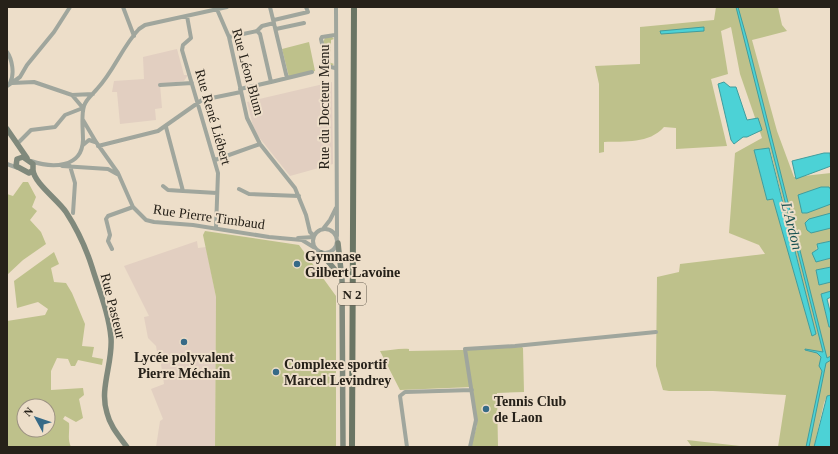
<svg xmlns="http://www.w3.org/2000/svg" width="838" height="454" font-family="Georgia,serif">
	<rect width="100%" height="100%" fill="#eddec9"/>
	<!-- education -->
	<path fill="#e2cfc1" d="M 177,49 L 184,75 L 188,75 L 184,81 L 160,84 L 162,108 L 155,109 L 156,120 L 120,124 L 117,92 L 112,92 L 114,81 L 144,79 L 143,57 Z
		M 332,82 L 333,164 L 290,176 L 258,136 L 253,126 L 247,102 Z
		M 197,241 L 198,248 L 206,247 L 216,297 L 215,447 L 156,447 L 160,421 L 163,419 L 151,389 L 164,384 L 160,358 L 158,358 L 156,346 L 148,338 L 144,317 L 149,316 L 124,266 Z"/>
	<!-- green -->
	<path fill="#bec18b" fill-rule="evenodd" d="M 716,7 L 778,7 L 782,25 L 787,31 L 752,40 L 777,131 L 794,177 L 831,173 L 831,241 L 817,244 L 816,262 L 831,258 L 831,267 L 816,270 L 819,285 L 831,282 L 831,291 L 821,294 L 829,327 L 831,327 L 831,395 L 827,396 L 824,403 L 814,447 L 778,447 L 786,395 L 713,391 L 669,391 L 663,390 L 656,366 L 657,277 L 679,272 L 680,264 L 765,254 L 759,245 L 729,233 L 735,153 L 762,138 L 740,74 L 731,27 L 721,31 L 728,74 L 711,79 L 727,146 L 676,149 L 676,128 L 664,127 C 649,144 625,141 604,142 L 604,152 L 599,153 L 599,84 L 595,66 L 640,64 L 640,27 L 714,20 ZM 770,149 L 800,270 L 812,335 L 773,198 L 767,199 L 754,150 Z
		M 332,37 L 334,39 L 331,40 L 331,63 L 334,64 L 331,66 L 328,64 L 323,42 L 325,38 Z
		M 309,42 L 315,71 L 289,77 L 282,49 Z
		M 23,182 L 28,182 L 36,197 L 32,207 L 37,211 L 30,220 L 41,232 L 46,244 L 23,260 L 7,275 L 7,194 L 13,196 Z
		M 205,231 L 299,245 L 336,296 L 336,447 L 215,447 L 216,297 L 203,235 Z
		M 54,252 L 59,264 L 51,268 L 54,282 L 66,283 L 72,293 L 85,324 L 82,346 L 94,347 L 92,357 L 103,359 L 102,365 L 78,360 L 75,366 L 71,366 L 68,359 L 57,358 L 51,371 L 51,390 L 83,388 L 84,395 L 79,399 L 83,418 L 76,422 L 65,416 L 63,419 L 69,423 C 70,432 67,438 71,447 L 7,447 L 7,321 L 45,315 L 48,309 L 38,302 L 17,308 L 14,281 ZM 24,406 L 48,406 L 48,430 L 24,430 Z
		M 522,347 L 523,348 L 524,392 L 497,393 L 498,447 L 471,447 L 477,425 L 472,387 L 400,390 L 380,351 C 390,351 399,348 409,349 L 409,351 L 462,350 Z
		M 687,440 L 749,447 L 692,447 Z"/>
	<!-- water -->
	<path fill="#4cd2d6" stroke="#419d9d" d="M 736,7 L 738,7 L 747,39 L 827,358 L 831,356 L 831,360 L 826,363 L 809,447 L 806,447 L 822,371 L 819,366 L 821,357 L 817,353 L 805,350 L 805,349 L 823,352 Z
		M 704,27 L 704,31 L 661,34 L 660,31 Z
		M 724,82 L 730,87 L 736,87 L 747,120 L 758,118 L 762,130 L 747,137 L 743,137 L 734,144 L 731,140 L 718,84 Z
		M 769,148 L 816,334 L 812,336 L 773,199 L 767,200 L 754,150 Z
		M 824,153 L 830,153 L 831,166 L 796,179 L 792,161 Z
		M 821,187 L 829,187 L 831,190 L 831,204 L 807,213 L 802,213 L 798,195 Z
		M 831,213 L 831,228 L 811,233 L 807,230 L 805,223 L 809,219 Z
		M 831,241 L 831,258 L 816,262 L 812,253 L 818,249 L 817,244 Z
		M 831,267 L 831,282 L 819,285 L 816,270 Z
		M 831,291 L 831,297 L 827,299 L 831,315 L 831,327 L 829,327 L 821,294 Z
		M 831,395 L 831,447 L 814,447 L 827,396 Z"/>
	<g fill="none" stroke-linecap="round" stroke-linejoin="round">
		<!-- street -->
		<path stroke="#a0a69d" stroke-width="4" d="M 123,7 L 134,36
			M 216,7 L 229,37 L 247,118 L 260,144 L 295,188 L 306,215 L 310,232 L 314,236
			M 270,7 L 287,78
			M 336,7 L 337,236
			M 187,16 L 191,38 L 183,45 L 182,50 L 218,173 L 216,228
			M 274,20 L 308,12 L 306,7
			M 276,29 L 304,23
			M 229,37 L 257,31 L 262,26 L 274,23
			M 7,52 C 12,59 15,74 10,83
			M 335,68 L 327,66 L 321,39 L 322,37 L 335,35
			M 271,82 L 312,72
			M 12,83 L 34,82 L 72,95 L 93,94
			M 160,85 L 192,83
			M 7,86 L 20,77 L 27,65 L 54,32 L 70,7
			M 240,89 L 271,82 L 260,34 L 257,31
			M 72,95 L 83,108
			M 83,120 L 96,142 L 118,173 L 133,207 L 146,220 L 154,222 L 193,225 L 269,237 L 302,240 L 315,248
			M 166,127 L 183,191 L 217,193
			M 17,144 L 31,130 L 55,127 L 65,115 L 83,108
			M 83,145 L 89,140 L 95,142
			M 98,146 L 158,131 L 202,100 L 241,92
			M 215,160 L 260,144
			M 31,161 C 51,168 82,169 83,140 C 83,130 81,115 84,106 C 86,99 93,94 97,89 C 114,71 122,47 139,29 L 145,25 L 227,7
			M 7,164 L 18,168
			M 62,166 L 108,169 L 117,174
			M 70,166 L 75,183 L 73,213
			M 163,186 L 168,190 L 183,191
			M 239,189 L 249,194 L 299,196
			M313 241a12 12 0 1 1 24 0a12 12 0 1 1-24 0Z
			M 323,229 L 330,220 L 336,208
			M 298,238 L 314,237
			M 112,249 L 108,241 L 110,235 L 106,219 L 108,216 L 133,207
			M 407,447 L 400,396 L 405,392 L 472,390
			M 470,447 L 476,420 L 465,349 L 515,346 L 656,332"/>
		<!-- secondary -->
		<path stroke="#80897c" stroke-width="5.5" d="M 7,129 L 27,158
			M 23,157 L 33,164 L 33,170 L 29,173 L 16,166 L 17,159 Z
			M 33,170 C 34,183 58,200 66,212 C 77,229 86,248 92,267 C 99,290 109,314 111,338 C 113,363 99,389 107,413 C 110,426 119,436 127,447
			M 338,243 L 342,280 L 343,447
			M 321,253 L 341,277"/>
		<!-- primary -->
		<path stroke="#6a7564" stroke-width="6" d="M 352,447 L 354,7"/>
	</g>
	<!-- markers -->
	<g fill="#366a87" stroke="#eddec9" stroke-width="1.5">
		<circle cx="297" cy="264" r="4"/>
		<circle cx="184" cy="342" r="4"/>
		<circle cx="276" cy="372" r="4"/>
		<circle cx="486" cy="409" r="4"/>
	</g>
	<g text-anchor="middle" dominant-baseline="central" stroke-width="4" stroke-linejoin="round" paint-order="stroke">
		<!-- shield labels -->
		<rect fill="#eddec9" stroke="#625a4e" stroke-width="1" x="338" y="283" width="28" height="22" rx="3"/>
		<g font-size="13" font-weight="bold" fill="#262119">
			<text x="352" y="294">N 2</text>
		</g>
		<!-- street labels -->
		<g font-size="14" fill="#262119" stroke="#eddec9">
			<text transform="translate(248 72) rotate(75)">Rue Léon Blum</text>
			<text transform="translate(324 107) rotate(-90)">Rue du Docteur Menu</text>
			<text transform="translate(213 117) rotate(74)">Rue René Liébert</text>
			<text transform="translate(209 217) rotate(8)">Rue Pierre Timbaud</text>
			<text transform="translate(113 306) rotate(76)">Rue Pasteur</text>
		</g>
		<!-- poi labels -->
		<g font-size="14" font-weight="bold" fill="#262119" stroke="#eddec9" text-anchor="start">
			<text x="305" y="256">Gymnase<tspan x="305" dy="16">Gilbert Lavoine</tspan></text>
			<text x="184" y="357" text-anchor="middle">Lycée polyvalent<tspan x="184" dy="16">Pierre Méchain</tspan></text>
			<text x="284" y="364">Complexe sportif<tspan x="284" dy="16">Marcel Levindrey</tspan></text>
			<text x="494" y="401">Tennis Club<tspan x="494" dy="16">de Laon</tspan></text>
		</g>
		<!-- water labels -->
		<g font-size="15" font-style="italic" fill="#154f50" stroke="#eddec9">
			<text transform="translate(792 226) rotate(76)">L'Ardon</text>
		</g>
	</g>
	<!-- border -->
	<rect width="838" height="454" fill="none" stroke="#262119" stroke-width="16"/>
	<!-- north arrow -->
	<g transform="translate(36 418) rotate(310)"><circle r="19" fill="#eddec9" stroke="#9d9283"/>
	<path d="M0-3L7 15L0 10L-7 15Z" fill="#366a87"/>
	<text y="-6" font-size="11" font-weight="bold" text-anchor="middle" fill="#262119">N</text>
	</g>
</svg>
